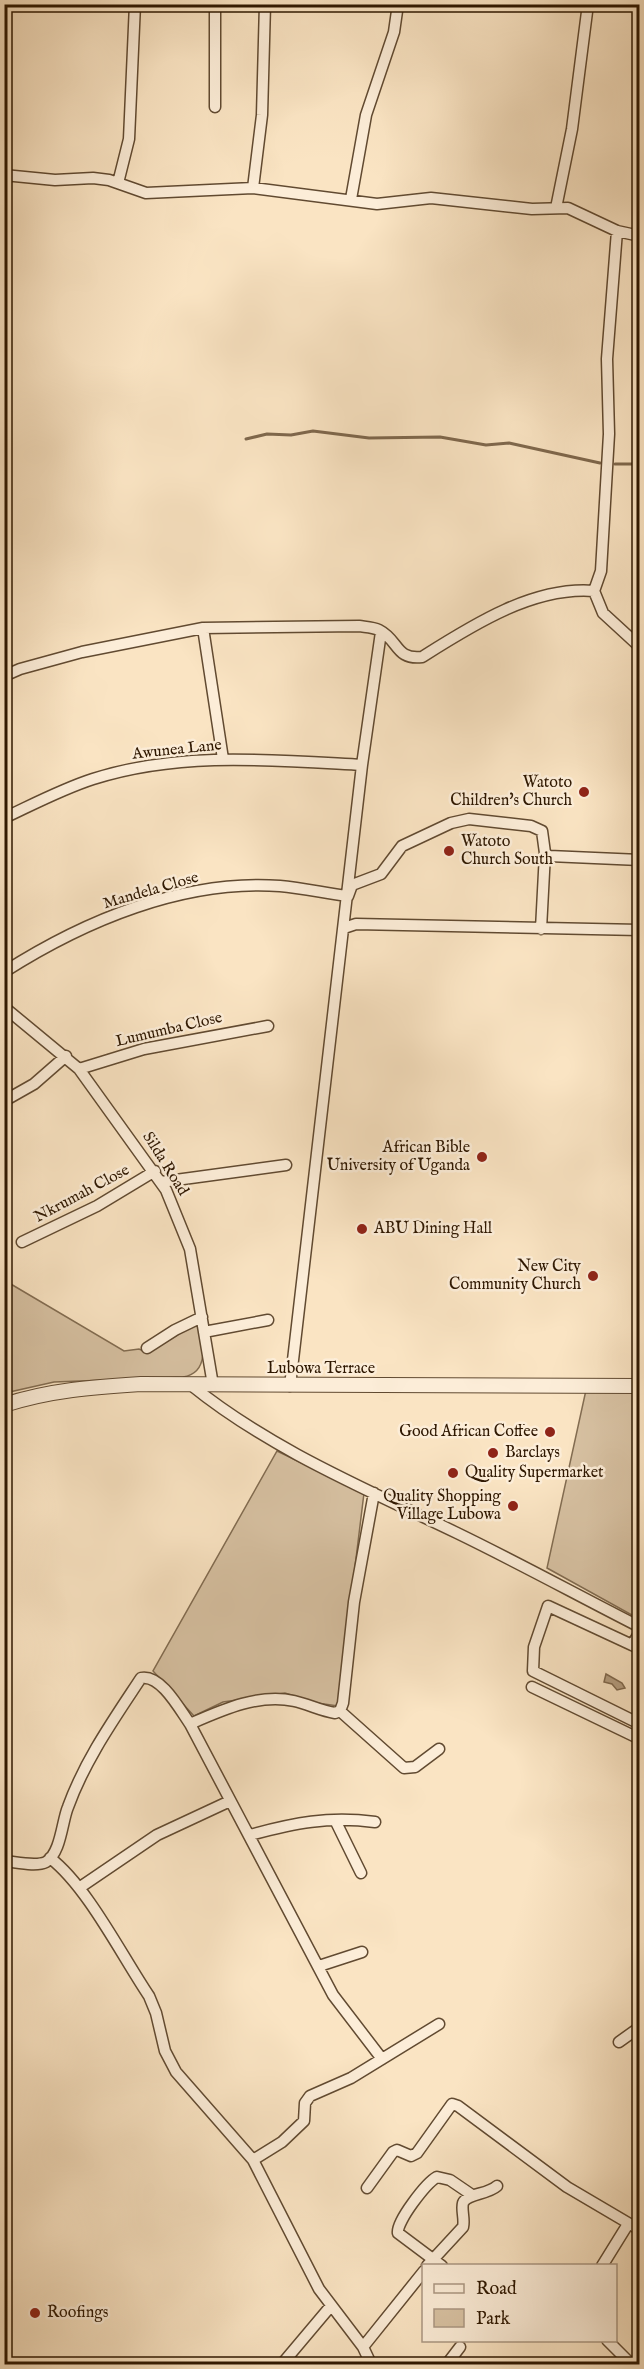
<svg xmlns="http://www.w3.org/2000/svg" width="644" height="2369" font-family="'IM FELL English',serif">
	<rect width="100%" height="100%" fill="#fae4c3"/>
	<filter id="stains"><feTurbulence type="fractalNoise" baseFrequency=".00333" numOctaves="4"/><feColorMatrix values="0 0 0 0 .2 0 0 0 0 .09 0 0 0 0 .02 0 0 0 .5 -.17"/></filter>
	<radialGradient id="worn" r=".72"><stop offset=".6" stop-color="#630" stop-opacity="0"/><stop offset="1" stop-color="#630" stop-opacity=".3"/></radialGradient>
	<!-- green -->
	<path fill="#d7c1a2" stroke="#826c51" stroke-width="1.5" d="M 4,1280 L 124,1351 L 139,1349 L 148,1353 L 197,1323 C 205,1343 209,1373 183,1377 L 54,1382 L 5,1393 Z
		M 586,1390 L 639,1390 L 639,1619 L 547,1568 Z
		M 277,1451 L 364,1493 L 338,1706 L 317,1703 L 285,1693 L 223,1702 L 194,1716 L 153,1671 Z"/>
	<!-- water -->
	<path fill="#b59e81" stroke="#7f684d" stroke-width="1.5" d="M 606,1674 L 622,1683 L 625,1688 L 617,1690 L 612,1684 L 604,1682 Z"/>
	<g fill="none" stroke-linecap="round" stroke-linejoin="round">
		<!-- stream -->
		<path stroke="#7f684d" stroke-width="3" d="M 246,439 L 267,434 L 291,435 L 313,431 L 369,438 L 440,437 L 486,445 L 509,443 L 600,463
			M 615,464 L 640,464"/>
		<!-- minor casing -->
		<g stroke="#614a31" stroke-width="13">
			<path id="minor" d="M 215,4 L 215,107
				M 4,175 L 55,180 L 93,178 L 109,180 L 146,193 L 253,188 L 377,204 L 431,198 L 532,209 L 568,208 L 617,231 L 640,236
				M 118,183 L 129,139 L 135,4
				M 253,188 L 262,115 L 265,4
				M 351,199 L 366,115 L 394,32 L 398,4
				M 556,208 L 572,129 L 588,4
				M 594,591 L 603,613 L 640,647
				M 203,628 L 223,759
				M 4,676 L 20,669 L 82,652 L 203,628 L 359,626 C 365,627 373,627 379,630 C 399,640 395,660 422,657 C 471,626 533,586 594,591 L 601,571 L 609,434 L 607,359 L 617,231
				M 4,818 C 34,804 62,789 93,779 C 180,751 273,760 362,765
				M 344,928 L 356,924 L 640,930
				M 541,929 L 545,853
				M 4,972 C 84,921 183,879 280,886 C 302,888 325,893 348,896 L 352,885 L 381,874 L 402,846 L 451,823 L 469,819 L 531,826 L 542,831 L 545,853 L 549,856 L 640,860
				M 4,1007 L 79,1069 L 166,1190 L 190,1249 L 213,1385
				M 79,1069 L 144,1049 L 268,1026
				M 4,1101 L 34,1084 L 66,1056
				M 161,1182 L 286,1165
				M 22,1242 L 97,1206 L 155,1171
				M 204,1332 L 268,1320
				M 147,1348 L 175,1330 L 202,1317
				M 191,1385 C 270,1449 366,1489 457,1533 C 519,1563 579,1596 640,1627
				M 290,1386 L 362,765 L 381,632
				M 640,1632 L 632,1645 L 640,1649
				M 632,1645 L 548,1606 L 534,1647 L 533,1671 L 640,1724
				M 532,1687 L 640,1739
				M 340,1711 L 404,1768 L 415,1767 L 439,1749
				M 190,1724 C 222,1710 259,1693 294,1701 C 308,1704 321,1711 335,1713 L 340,1711 L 343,1703 L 354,1602 L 374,1493
				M 335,1820 L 361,1873
				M 250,1835 C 294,1823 328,1816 375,1822
				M 50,1858 C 87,1886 122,1956 149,1996 L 156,2013 L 165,2051 L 176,2072 L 253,2160 L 319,2289 L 363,2347 L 371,2364
				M 4,1861 C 16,1862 36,1867 46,1862 C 61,1853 62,1821 68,1807 C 85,1760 114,1719 141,1678 C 161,1674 180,1710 190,1724 L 333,1995 L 382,2059
				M 79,1888 L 157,1835 L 230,1801
				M 319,1966 L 362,1952
				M 619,2042 L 640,2027
				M 253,2160 L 282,2142 L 304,2121 L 305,2103 L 310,2096 L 351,2078 L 439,2024
				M 367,2188 L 393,2152 L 397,2150 L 411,2156 L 417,2153 L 452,2104 L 458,2106 L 567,2187 L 640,2230
				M 427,2266 L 463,2227 C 465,2219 461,2210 463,2203 C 467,2193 487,2195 497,2186
				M 442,2266 L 398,2233 C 396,2222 426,2183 437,2177 L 450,2180 L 472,2195
				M 602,2266 L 628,2224
				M 607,2340 L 631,2364
				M 363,2347 L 424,2271
				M 282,2364 L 330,2307
				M 447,2364 L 460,2347"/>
		</g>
		<!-- tertiary casing -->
		<g stroke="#614a31" stroke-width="16">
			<path id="tertiary" d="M 4,1405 C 50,1390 94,1387 141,1384 L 640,1386"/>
		</g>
		<!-- minor -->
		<use href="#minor" stroke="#fcedd8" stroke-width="10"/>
		<!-- tertiary -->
		<use href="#tertiary" stroke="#fcedd8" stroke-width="14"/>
	</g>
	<!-- markers -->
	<g fill="#8f2418" stroke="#fcedd8" stroke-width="2">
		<circle cx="584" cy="792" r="6"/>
		<circle cx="449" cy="851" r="6"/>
		<circle cx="482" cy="1157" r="6"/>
		<circle cx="362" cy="1229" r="6"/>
		<circle cx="593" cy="1276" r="6"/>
		<circle cx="550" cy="1432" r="6"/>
		<circle cx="493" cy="1453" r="6"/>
		<circle cx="453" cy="1473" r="6"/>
		<circle cx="513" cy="1506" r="6"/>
		<circle cx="35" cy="2313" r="6"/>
	</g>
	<g text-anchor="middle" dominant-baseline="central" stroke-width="5" stroke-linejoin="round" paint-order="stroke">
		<!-- street labels -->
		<g font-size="16" fill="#2e1700" stroke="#fcedd8">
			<text transform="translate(177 750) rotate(-6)">Awunea Lane</text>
			<text transform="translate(151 891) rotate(-16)">Mandela Close</text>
			<text transform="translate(169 1030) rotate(-13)">Lumumba Close</text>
			<text transform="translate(165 1164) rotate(58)">Silda Road</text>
			<text transform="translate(82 1194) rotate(-28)">Nkrumah Close</text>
			<text x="321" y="1369">Lubowa Terrace</text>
		</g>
		<!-- poi labels -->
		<g font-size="16" fill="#2e1700" stroke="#fcedd8" text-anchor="end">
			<text x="572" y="783">Watoto<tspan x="572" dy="18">Children's Church</tspan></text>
			<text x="461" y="842" text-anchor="start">Watoto<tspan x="461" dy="18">Church South</tspan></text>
			<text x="470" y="1148">African Bible<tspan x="470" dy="18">University of Uganda</tspan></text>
			<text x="374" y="1229" text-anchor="start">ABU Dining Hall</text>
			<text x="581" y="1267">New City<tspan x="581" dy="18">Community Church</tspan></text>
			<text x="538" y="1432">Good African Coffee</text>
			<text x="505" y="1453" text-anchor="start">Barclays</text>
			<text x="465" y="1473" text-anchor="start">Quality Supermarket</text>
			<text x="501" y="1497">Quality Shopping<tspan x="501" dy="18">Village Lubowa</tspan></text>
			<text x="47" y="2313" text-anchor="start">Roofings</text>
		</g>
	</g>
	<!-- margin -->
	<rect width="644" height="2369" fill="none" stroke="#fae4c3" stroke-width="24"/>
	<rect x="6" y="6" width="632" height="2357" fill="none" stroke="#2e1700" stroke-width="3"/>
	<rect x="12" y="12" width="620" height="2345" fill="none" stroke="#2e1700" stroke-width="1.5"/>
	<!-- legend -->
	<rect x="422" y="2264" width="195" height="78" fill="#fcedd8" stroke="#aa9782" stroke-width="1.5"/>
	<rect x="434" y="2284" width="30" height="9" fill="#fcedd8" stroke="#aa9782" stroke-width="1.5"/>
	<text x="476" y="2294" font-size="18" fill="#2e1700">Road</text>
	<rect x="434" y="2309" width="30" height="18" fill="#d7c1a2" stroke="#aa9782" stroke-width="1.5"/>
	<text x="476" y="2324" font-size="18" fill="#2e1700">Park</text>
	<rect width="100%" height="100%" filter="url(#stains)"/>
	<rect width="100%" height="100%" fill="url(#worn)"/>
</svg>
